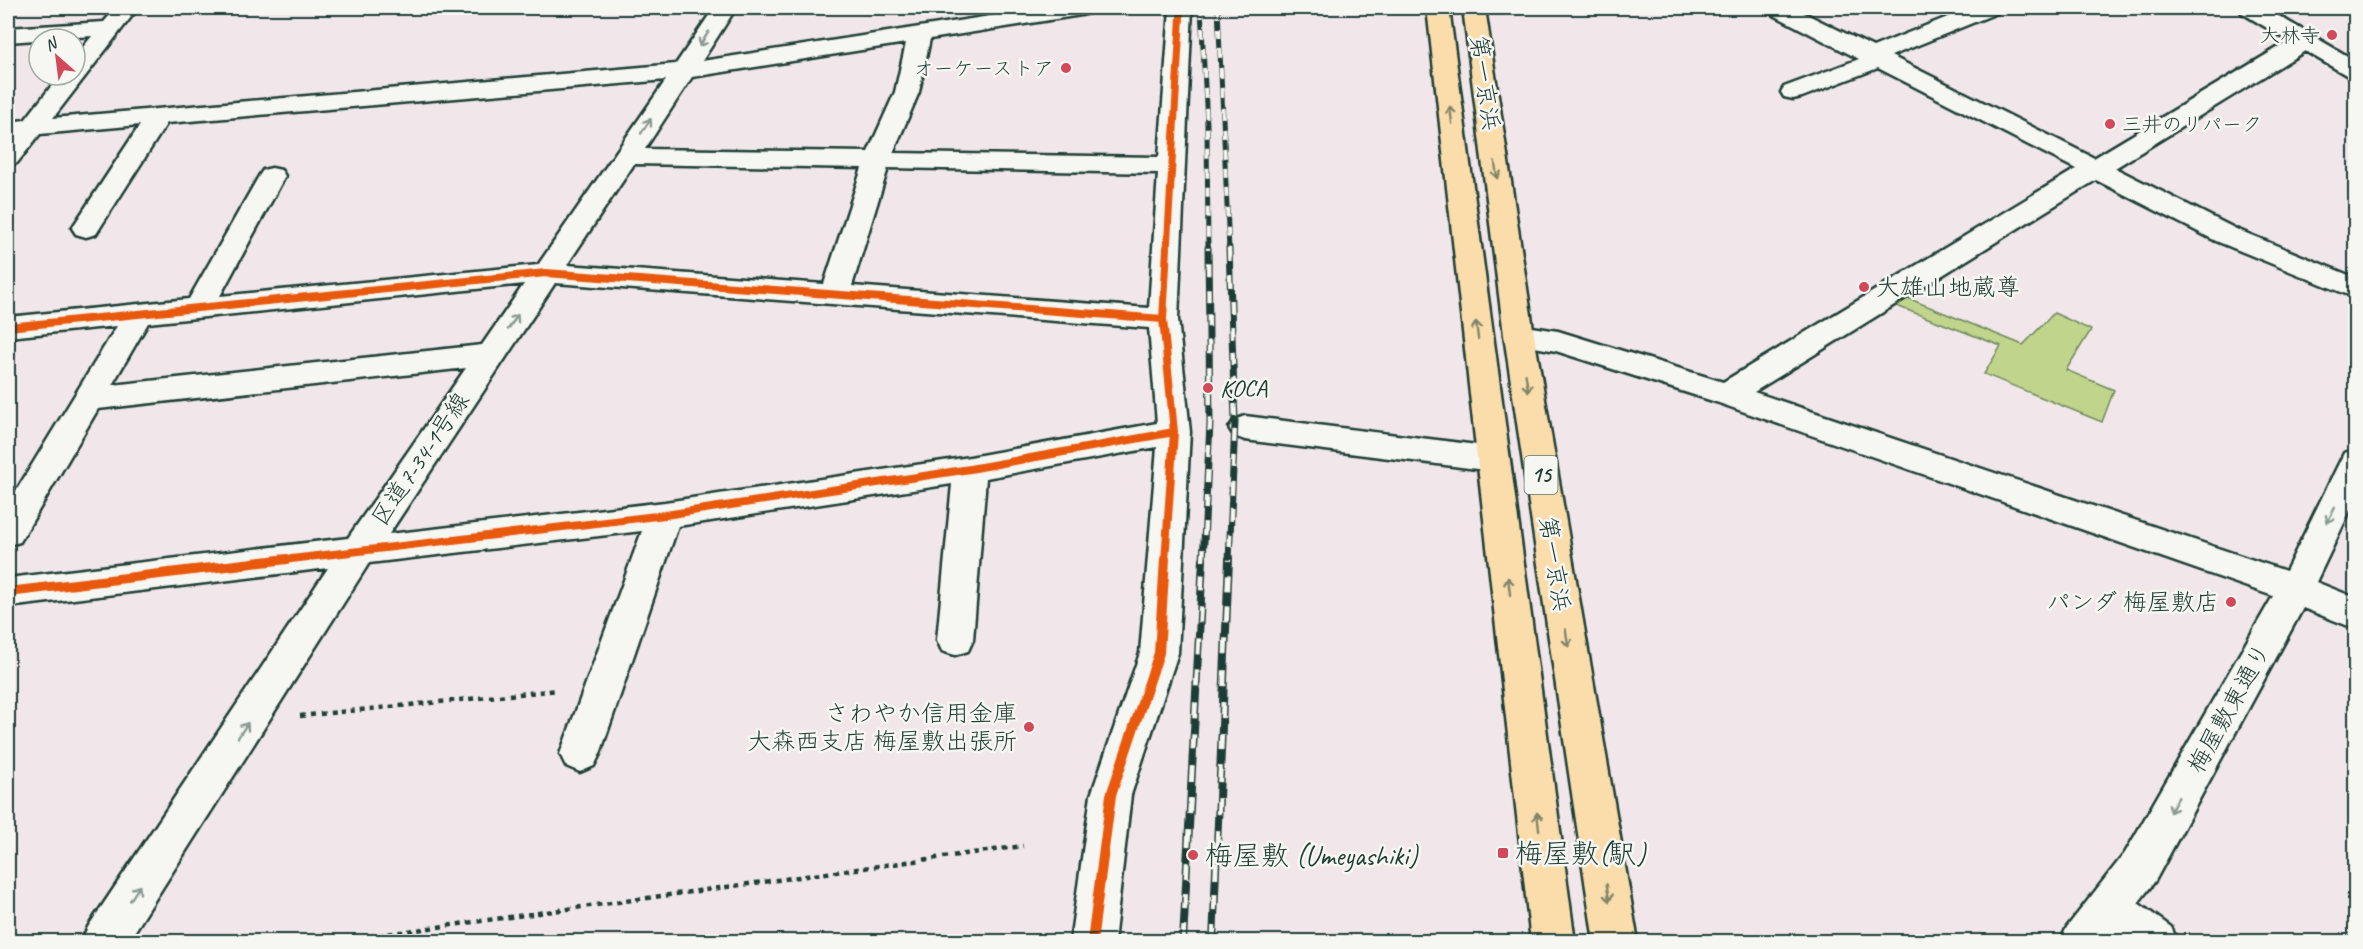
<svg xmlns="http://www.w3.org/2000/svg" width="2363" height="949" font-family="Caveat,'Klee One',sans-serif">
	<rect width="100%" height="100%" fill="#f1e7ea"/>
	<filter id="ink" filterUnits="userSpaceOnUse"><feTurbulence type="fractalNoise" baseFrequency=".0167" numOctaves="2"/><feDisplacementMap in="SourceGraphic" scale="12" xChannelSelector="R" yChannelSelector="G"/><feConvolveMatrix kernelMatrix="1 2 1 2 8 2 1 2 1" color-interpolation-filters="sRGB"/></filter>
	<g filter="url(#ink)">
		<!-- green -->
		<path fill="#c0d58b" stroke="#708960" stroke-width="1.5" d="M 1905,297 L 2023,345 L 2054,313 L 2091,330 L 2066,370 L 2114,390 L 2102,422 L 1984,374 L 2001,346 L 1894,305 Z"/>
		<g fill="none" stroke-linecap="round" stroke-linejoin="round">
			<!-- minor casing -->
			<g stroke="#1f3d34" stroke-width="5">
				<path id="minor" d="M 116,8 L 138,8 L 53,118 L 676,64 L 714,8 L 736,8 L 702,61 L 1041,8 L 1092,8 L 1089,13 L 1081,15 L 930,39 L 919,92 L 893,153 L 1159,157 L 1170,8 L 1192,8 L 1178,319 L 1190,432 L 1178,653 L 1131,795 L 1114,942 L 1070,942 L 1091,795 L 1140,653 L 1157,447 L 986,478 L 973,640 L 968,651 L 955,655 L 942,651 L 937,640 L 952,484 L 678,526 L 600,754 L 594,766 L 580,772 L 566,766 L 560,754 L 642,531 L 369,563 L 128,942 L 81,942 L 88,927 L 328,568 L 8,607 L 8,578 L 348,538 L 466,368 L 98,409 L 20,542 L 8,545 L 8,504 L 117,326 L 8,337 L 8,317 L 189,299 L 259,176 L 263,170 L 272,168 L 281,170 L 285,176 L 220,296 L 538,265 L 666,80 L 167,123 L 96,234 L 86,237 L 76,234 L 72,228 L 140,125 L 40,134 L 17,163 L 8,166 L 8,142 L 12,136 L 8,136 L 8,122 L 25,120 L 60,75 L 75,75 L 75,57 L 92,36 L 8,42 L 8,28 L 104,22 ZM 906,43 L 895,92 L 868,152 L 645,149 L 692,77 ZM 634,164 L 862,168 L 824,284 L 567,265 ZM 888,168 L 1158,173 L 1149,308 L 852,286 ZM 555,283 L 1149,328 L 1157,423 L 970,457 L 665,502 L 389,534 ZM 524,284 L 482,345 L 112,385 L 148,323 Z
					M 1767,8 L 1794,8 L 1873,47 L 1970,8 L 2000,8 L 1997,13 L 1891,56 L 2094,158 L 2289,41 L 2242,13 L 2239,8 L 2265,8 L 2356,61 L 2356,78 L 2348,76 L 2305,51 L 2115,168 L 2236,229 L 2356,278 L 2356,298 L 2216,241 L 2096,180 L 1754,392 L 2286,571 L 2344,453 L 2356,450 L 2356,498 L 2316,582 L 2356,598 L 2356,629 L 2303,608 L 2155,881 L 2138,903 L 2171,927 L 2178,942 L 2119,942 L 2113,937 L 2109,942 L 2060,942 L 2067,927 L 2125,853 L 2273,596 L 1716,402 L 1556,351 L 1508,342 L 1504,335 L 1508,328 L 1519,325 L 1558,331 L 1723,382 L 2076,169 L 1878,68 L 1802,97 L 1793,99 L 1784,97 L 1781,92 L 1784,87 L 1859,59 L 1770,13 Z
					M 1245,416 L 1493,447 L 1505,450 L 1509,459 L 1505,468 L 1493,471 L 1245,440 L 1234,436 L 1229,428 L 1234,420 Z"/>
			</g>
			<!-- highway casing -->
			<g stroke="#1f3d34" stroke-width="5">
				<path id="highway" d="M 1427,8 L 1449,8 L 1575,942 L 1531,942 Z
					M 1463,8 L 1485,8 L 1534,335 L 1638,942 L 1594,942 L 1504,335 Z"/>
			</g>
			<!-- path -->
			<path stroke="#1f3d34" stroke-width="4.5" stroke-dasharray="5 5" stroke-linecap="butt" d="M 300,716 L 558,690
				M 329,942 L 1023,846"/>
			<!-- minor -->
			<use href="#minor" fill="#f6f6f2" fill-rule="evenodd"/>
			<!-- highway -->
			<use href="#highway" fill="#faddab" fill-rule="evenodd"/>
			<!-- rail-far2 casing -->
			<g stroke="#1f3d34" stroke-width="5">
				<path id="rail-far2" d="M 1201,8 L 1207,125 L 1208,250
					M 1218,8 L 1229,250"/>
			</g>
			<!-- rail-far1 casing -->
			<g stroke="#1f3d34" stroke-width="7">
				<path id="rail-far1" d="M 1229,248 L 1235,422 L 1229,561
					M 1203,561 L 1210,423 L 1208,248"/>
			</g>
			<!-- rail casing -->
			<g stroke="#1f3d34" stroke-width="8">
				<path id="rail" d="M 1183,942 L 1203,559
					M 1213,942 L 1229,559"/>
			</g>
			<!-- rail-far2 -->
			<use href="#rail-far2" stroke="#f6f6f2" stroke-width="4" stroke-dasharray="10" stroke-linecap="butt"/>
			<!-- rail-far1 -->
			<use href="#rail-far1" stroke="#f6f6f2" stroke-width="4.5" stroke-dasharray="13" stroke-linecap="butt"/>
			<!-- rail -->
			<use href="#rail" stroke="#f6f6f2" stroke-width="5" stroke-dasharray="16" stroke-linecap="butt"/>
			<!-- cycleway-far2 casing -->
			<g stroke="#f6f6f2" stroke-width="10">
				<path id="cycleway-far2" d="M 1167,250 L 1181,8"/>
			</g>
			<!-- cycleway-far1 casing -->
			<g stroke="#f6f6f2" stroke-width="12">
				<path id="cycleway-far1" d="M 8,327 L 546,273 L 1163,319
					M 274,561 L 665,515 L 970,469 L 1174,432
					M 1165,561 L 1174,432 L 1163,319 L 1167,248"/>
			</g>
			<!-- cycleway casing -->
			<g stroke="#f6f6f2" stroke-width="14">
				<path id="cycleway" d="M 8,592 L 287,559
					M 1092,942 L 1111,795 L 1159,653 L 1165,559"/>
			</g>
			<!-- cycleway-far2 -->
			<use href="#cycleway-far2" stroke="#e8590c" stroke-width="7"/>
			<!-- cycleway-far1 -->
			<use href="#cycleway-far1" stroke="#e8590c" stroke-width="8"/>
			<!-- cycleway -->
			<use href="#cycleway" stroke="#e8590c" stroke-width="10"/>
		</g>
		<!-- one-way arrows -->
		<defs><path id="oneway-shaft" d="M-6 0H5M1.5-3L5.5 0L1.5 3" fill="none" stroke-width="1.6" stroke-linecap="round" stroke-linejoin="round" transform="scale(1.5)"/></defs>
		<g stroke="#8a9a93">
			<use href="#oneway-shaft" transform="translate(704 39) rotate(123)"/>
			<use href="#oneway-shaft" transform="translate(646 126) rotate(-56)"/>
			<use href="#oneway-shaft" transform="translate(513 322) rotate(-56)"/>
			<use href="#oneway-shaft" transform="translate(2331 515) rotate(115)"/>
			<use href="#oneway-shaft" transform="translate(243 730) rotate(-57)"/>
			<use href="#oneway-shaft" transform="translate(2174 805) rotate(119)"/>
			<use href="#oneway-shaft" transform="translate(135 893) rotate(-57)"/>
		</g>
		<g stroke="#82856a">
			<use href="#oneway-shaft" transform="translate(1451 115) rotate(-97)"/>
			<use href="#oneway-shaft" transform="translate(1496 170) rotate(82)"/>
			<use href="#oneway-shaft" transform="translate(1477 330) rotate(-97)"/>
			<use href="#oneway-shaft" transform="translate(1527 383) rotate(81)"/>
			<use href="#oneway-shaft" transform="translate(1509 586) rotate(-97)"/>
			<use href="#oneway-shaft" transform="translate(1567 638) rotate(81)"/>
			<use href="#oneway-shaft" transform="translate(1538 821) rotate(-97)"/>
			<use href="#oneway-shaft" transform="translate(1608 893) rotate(81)"/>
		</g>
	</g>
	<!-- markers -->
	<g fill="#d1495b" stroke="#f6f6f2" stroke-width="2">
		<circle cx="2332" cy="35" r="6"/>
		<circle cx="1066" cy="68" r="6"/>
		<circle cx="2110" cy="124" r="6"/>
		<circle cx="1864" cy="287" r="6"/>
		<circle cx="1208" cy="388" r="6"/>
		<circle cx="2231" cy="602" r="6"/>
		<circle cx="1029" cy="727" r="6"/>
		<rect x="1497" y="847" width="12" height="12" rx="3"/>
		<circle cx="1193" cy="855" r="6"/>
	</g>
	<g text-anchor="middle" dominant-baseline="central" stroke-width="5" stroke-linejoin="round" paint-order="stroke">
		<!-- far-poi labels -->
		<g font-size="20" fill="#1f3d34" stroke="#f6f6f2" text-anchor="end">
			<text x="2320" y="35">大林寺</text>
			<text x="1054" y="68">オーケーストア</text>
			<text x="2122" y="124" text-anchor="start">三井のリパーク</text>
		</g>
		<!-- shield labels -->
		<rect fill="#f6f6f2" stroke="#60746d" stroke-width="1.5" x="1524.5" y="456" width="33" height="38" rx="4.5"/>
		<g font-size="22" font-weight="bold" fill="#1f3d34">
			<text x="1541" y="475">15</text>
		</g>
		<!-- street labels -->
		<g font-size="24" fill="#1f3d34" stroke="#f6f6f2">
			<text transform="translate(1485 83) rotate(82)">第一京浜</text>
			<text transform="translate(420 459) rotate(-56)">区道7-34-1号線</text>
			<text transform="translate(1555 564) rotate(81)">第一京浜</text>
			<text transform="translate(2229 708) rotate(-61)">梅屋敷東通り</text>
		</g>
		<!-- poi labels -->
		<g font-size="24" fill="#1f3d34" stroke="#f6f6f2" text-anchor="start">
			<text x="1876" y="287">大雄山地蔵尊</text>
			<text x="1220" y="388">KOCA</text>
			<text x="2219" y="602" text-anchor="end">パンダ 梅屋敷店</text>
			<text x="1017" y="713" text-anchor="end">さわやか信用金庫<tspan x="1017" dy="28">大森西支店 梅屋敷出張所</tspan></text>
		</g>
		<!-- near-poi labels -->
		<g font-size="28" fill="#1f3d34" stroke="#f6f6f2" text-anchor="start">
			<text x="1515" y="853">梅屋敷(駅)</text>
			<text x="1205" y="855">梅屋敷 (Umeyashiki)</text>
		</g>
	</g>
	<!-- margin -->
	<rect width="2363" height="949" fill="none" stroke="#f6f6f2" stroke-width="30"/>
	<rect x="15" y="15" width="2333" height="919" fill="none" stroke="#1f3d34" stroke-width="2" filter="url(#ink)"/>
	<!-- north arrow -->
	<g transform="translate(57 57) rotate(332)"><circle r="28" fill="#f6f6f2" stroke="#a0aca6" stroke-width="1.5"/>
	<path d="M0-4.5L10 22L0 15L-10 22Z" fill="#d1495b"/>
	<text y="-9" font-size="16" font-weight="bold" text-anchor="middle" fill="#1f3d34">N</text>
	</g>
</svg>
